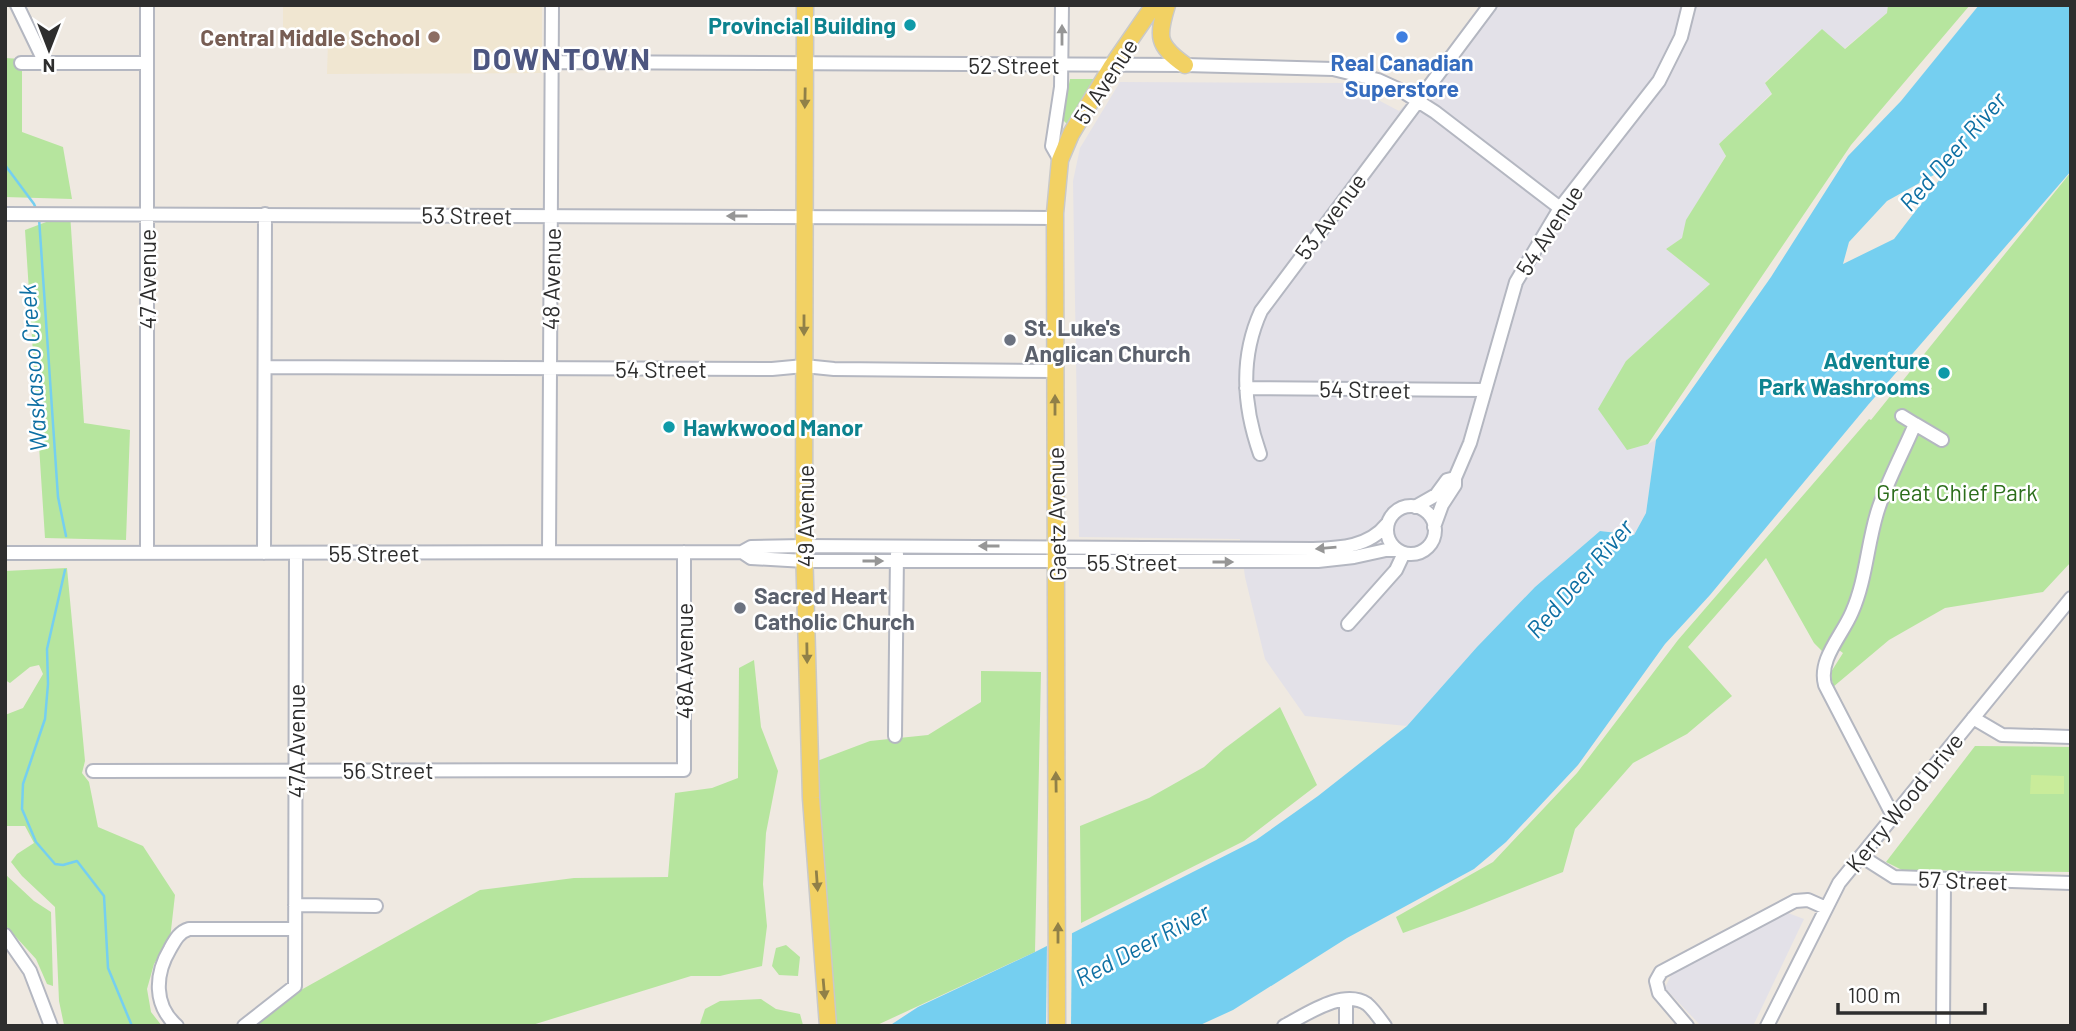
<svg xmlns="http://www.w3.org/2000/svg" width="2076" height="1031" font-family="Barlow,sans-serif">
	<rect width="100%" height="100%" fill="#efe9e1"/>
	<!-- industrial -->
	<path fill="#e3e1e8" d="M 1485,5 L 1888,5 L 1887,13 L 1844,49 L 1822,29 L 1765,82 L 1772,93 L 1719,144 L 1726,155 L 1687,220 L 1682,238 L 1666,249 L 1710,284 L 1626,361 L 1648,444 L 1656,440 L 1646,513 L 1634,535 L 1600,531 L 1535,587 L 1477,647 L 1407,726 L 1305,716 L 1265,659 L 1245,577 L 1240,539 L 1079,537 L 1073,181 L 1080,148 L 1120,82 L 1346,83 L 1399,111 L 1425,84 Z
		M 1788,913 L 1804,919 L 1753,1026 L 1701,1026 L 1665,988 L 1672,973 Z"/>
	<!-- education -->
	<path fill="#f0e6d1" d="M 283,5 L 542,5 L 542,73 L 327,74 L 328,42 L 325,32 L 283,28 Z"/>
	<!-- green -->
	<path fill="#b6e59e" d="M 1888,5 L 1970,5 L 1851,145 L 1648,444 L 1627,450 L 1598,409 L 1626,361 L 1710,284 L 1666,249 L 1682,238 L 1686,220 L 1726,156 L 1719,144 L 1772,94 L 1765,83 L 1822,29 L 1845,49 L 1887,13 Z
		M 5,58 L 22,59 L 22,132 L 63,147 L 72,199 L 5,197 Z
		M 1070,79 L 1095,79 L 1067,124 L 1062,119 Z
		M 2071,172 L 2071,562 L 2043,592 L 1945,608 L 1889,640 L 1833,687 L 1831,672 L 1843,653 L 1828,642 L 1824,653 L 1814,643 L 1766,558 L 1688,647 L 1732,696 L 1687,734 L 1633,763 L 1575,829 L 1563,872 L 1464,911 L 1403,933 L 1396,917 L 1493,862 L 1577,773 L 1678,640 L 1869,419 L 1871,420 Z
		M 70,213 L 84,423 L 130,430 L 126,540 L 45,538 L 25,230 Z
		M 67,568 L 85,761 L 82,773 L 89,782 L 98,827 L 143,846 L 175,895 L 170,939 L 154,964 L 147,989 L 151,1012 L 162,1026 L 64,1025 L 59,1001 L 55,907 L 22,876 L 11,862 L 17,854 L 34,843 L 25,826 L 5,826 L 5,715 L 23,708 L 43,674 L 39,665 L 30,667 L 10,683 L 5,680 L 5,571 Z
		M 754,660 L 761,727 L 778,771 L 766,833 L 763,884 L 767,926 L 762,966 L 720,976 L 691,976 L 529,1026 L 254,1026 L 292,995 L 480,890 L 574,878 L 668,877 L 675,793 L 712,788 L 738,778 L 739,668 Z
		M 981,671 L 1041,672 L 1035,952 L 875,1026 L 835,1026 L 817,844 L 817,761 L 870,741 L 928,735 L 981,702 Z
		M 1280,707 L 1317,785 L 1244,841 L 1081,923 L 1080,826 L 1149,798 L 1204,767 L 1224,749 Z
		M 1975,746 L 2071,747 L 2071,872 L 1902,870 L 1886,862 Z
		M 5,874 L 34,901 L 51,912 L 53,986 L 47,984 L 36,959 L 5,925 Z
		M 786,945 L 800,957 L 798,976 L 779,975 L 772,966 L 776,948 Z
		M 761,999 L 776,1009 L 800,1014 L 803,1025 L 700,1024 L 705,1009 L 720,1001 Z"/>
	<!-- pitch -->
	<path fill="#c9ec9a" d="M 2031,775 L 2064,776 L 2064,794 L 2030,794 Z"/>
	<!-- water -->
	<path fill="#75cff0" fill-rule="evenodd" d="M 1979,5 L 2071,5 L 2071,171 L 1868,405 L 1710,595 L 1665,644 L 1578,765 L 1506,842 L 1474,869 L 1347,938 L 1233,1010 L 1198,1026 L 889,1026 L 918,1007 L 1035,952 L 1256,840 L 1318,796 L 1407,726 L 1477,647 L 1535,587 L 1600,531 L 1634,535 L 1646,513 L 1656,440 L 1771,277 L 1848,156 L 1901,101 ZM 1950,166 L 1894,239 L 1843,264 L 1849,242 L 1887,201 Z"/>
	<!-- pier -->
	<path fill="#efe9e1" d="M 1072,930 L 1071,1026 L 1046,1026 L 1047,943 Z"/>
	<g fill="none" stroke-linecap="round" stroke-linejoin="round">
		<!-- stream -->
		<path stroke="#75cff0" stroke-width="2.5" d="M 5,165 L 34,204 L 37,211
			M 39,218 L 58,497 L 66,536
			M 65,570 L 47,649 L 48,684 L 45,719 L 23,784 L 22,809 L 36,842 L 55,864 L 63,865 L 77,861 L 104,896 L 108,968 L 132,1026"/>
		<!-- minor casing -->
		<g stroke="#b4b7c1" stroke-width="16">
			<path id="minor" d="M 17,5 L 45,63
				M 551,62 L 1185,65 L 1333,69 L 1378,80 L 1402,91 L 1435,112 L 1560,208
				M 21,63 L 147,63
				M 1060,160 L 1052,146 L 1061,87 L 1062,5
				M 5,214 L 1055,218
				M 265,367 L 772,369 L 804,366 L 834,369 L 1056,371
				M 1246,388 L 1484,390
				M 1902,416 L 1915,424
				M 1260,454 C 1243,406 1240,357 1261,311 L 1490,5
				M1387 530a24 24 0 1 1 48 0a24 24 0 1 1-48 0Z
				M 1415,507 L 1436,495 L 1447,480 L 1455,478
				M 1434,527 L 1442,505 L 1455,485 L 1455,478 L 1470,443 L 1516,282 L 1560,208 L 1659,81 L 1681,37 L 1689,5
				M 549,552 L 552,5
				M 742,552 L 751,558 L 805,561 L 1318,561 L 1354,557 L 1386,550 L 1396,550
				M 5,553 L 742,552 L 751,547 L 804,546 L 1313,549 C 1340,548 1369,547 1387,524
				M 147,553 L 147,5
				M 264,553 L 265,214
				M 1348,624 L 1396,570 L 1404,553
				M 1973,718 L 2002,735 L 2071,737
				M 895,736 L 897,554
				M 93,771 L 684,770 L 684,552
				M 1893,816 L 1825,685 C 1818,659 1842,636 1852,612 C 1866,580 1867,546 1877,513 C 1886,483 1903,453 1915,424 L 1942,440
				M 1861,856 L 1894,877 L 2071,883
				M 295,905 L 376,906
				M 5,935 L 30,971 L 51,1026
				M 177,1026 C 153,1005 155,974 170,949 C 175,940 179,932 189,929 L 295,929
				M 244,1026 L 295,986 L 296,553
				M 1284,1026 C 1306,1015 1343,988 1367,1004 C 1374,1010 1380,1019 1385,1026
				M 1346,1026 L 1346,1000
				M 1687,1026 L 1659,993 L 1656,981 L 1661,972 L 1795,901 L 1808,900 L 1826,908
				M 1767,1026 L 1839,883 L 2071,598
				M 1943,1026 L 1944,880"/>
		</g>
		<!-- major casing -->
		<g stroke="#c9c9c9" stroke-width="19">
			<path id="major" d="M 805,5 L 804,546 L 811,798 L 828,1026
				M 1167,5 C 1157,37 1157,45 1185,65
				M 1057,1026 L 1055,213 L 1060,160 L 1071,134 L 1112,66 L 1154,5"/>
		</g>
		<!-- minor -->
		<use href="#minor" stroke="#fff" stroke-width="12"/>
		<!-- major -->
		<use href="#major" stroke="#f2d163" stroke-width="16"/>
	</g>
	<!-- one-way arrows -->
	<defs><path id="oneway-solid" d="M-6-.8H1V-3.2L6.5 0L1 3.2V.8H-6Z" transform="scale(1.75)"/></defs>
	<g fill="#969696">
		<use href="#oneway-solid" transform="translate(1062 35) rotate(-90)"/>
		<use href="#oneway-solid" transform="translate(737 216) rotate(-180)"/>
		<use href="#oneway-solid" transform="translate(989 546) rotate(-180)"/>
		<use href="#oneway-solid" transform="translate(1326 548) rotate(175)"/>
		<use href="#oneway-solid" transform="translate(873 561)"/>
		<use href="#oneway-solid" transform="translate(1223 562)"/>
	</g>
	<g fill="#908048">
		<use href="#oneway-solid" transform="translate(805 98) rotate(91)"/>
		<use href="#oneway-solid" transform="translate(804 325) rotate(90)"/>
		<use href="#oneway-solid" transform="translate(1055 405) rotate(-90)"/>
		<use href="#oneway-solid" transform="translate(807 653) rotate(89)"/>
		<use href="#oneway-solid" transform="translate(1056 782) rotate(-91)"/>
		<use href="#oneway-solid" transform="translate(817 881) rotate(86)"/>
		<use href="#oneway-solid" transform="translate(1058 933) rotate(-90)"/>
		<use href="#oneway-solid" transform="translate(824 989) rotate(85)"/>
	</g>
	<!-- markers -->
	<g fill="#0f9aa8" stroke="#fff" stroke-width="2.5">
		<circle cx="910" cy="25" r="7"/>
		<circle cx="1944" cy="373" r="7"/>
		<circle cx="669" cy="427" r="7"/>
	</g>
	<circle fill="#8d6e63" stroke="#fff" stroke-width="2.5" cx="434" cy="37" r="7"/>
	<circle fill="#3f7fe0" stroke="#fff" stroke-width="2.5" cx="1402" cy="37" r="7"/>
	<g fill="#6b7280" stroke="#fff" stroke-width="2.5">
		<circle cx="1010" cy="340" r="7"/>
		<circle cx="740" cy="608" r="7"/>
	</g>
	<g text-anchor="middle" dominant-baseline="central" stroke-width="5" stroke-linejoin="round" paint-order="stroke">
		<!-- culture labels -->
		<g font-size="23" font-weight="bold" fill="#0d838f" stroke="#fff" text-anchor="end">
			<text x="896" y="25">Provincial Building</text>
			<text x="1930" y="360">Adventure<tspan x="1930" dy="26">Park Washrooms</tspan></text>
			<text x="683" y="427" text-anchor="start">Hawkwood Manor</text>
		</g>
		<!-- education labels -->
		<g font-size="23" font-weight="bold" fill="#785e54" stroke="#fff" text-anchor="end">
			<text x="420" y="37">Central Middle School</text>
		</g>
		<!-- shop labels -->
		<g font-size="23" font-weight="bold" fill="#366cbe" stroke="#fff">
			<text x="1402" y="62">Real Canadian<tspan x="1402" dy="26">Superstore</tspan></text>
		</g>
		<!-- street labels -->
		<g font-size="23" fill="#2e2e2e" stroke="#fff">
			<text x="1014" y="65">52 Street</text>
			<text transform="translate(1105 81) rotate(-57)">51 Avenue</text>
			<text transform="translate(467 215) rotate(1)">53 Street</text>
			<text transform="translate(1330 216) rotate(-53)">53 Avenue</text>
			<text transform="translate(1549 230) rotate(-57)">54 Avenue</text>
			<text transform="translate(147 279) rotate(-90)">47 Avenue</text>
			<text transform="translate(551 279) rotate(-89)">48 Avenue</text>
			<text x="661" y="369">54 Street</text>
			<text transform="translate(1365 389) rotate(1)">54 Street</text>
			<text transform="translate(1056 514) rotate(-91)">Gaetz Avenue</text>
			<text transform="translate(805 516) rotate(-90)">49 Avenue</text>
			<text x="374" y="553">55 Street</text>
			<text x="1132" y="562">55 Street</text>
			<text transform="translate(684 661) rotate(-90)">48A Avenue</text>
			<text transform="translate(296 741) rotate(-90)">47A Avenue</text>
			<text x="388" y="770">56 Street</text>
			<text transform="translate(1904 802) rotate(-51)">Kerry Wood Drive</text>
			<text transform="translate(1963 880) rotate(2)">57 Street</text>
		</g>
		<!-- worship labels -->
		<g font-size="23" font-weight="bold" fill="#5b616d" stroke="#fff" text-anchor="start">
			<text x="1024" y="327">St. Luke's<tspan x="1024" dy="26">Anglican Church</tspan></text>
			<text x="754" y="595">Sacred Heart<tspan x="754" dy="26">Catholic Church</tspan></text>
		</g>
		<!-- park labels -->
		<g font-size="23" fill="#2c6e1b" stroke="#fff">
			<text x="1957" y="492">Great Chief Park</text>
		</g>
		<!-- water labels -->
		<g font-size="24" font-style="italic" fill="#0d6fa3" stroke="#fff">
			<text transform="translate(1952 151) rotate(-49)">Red Deer River</text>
			<text transform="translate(32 368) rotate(-94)">Waskasoo Creek</text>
			<text transform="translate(1579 578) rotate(-49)">Red Deer River</text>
			<text transform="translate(1142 944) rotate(-28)">Red Deer River</text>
		</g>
		<!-- district labels -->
		<g font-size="30" font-weight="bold" letter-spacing="2" fill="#4d5680" stroke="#fff">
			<text x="562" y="58">DOWNTOWN</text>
		</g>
	</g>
	<!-- border -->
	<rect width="2076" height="1031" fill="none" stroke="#2e2e2e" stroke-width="14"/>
	<!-- north arrow -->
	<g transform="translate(49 49) rotate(180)" stroke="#ffffff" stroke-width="5" paint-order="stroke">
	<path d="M0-5L12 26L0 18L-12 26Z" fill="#2e2e2e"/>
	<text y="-10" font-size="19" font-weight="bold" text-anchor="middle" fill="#2e2e2e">N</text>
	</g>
	<!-- scale -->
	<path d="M1838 1003v10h147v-10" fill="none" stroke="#2e2e2e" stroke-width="3.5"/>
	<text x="1848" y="1003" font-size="21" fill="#2e2e2e" stroke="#ffffff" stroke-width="5" paint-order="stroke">100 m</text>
</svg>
